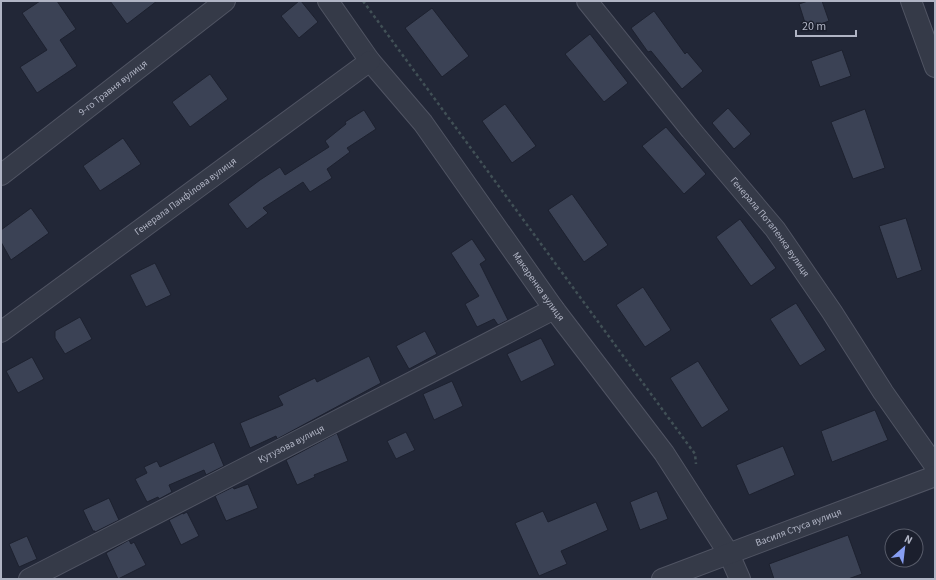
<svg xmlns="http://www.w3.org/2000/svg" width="936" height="580" font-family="'Source Sans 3',sans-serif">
	<rect width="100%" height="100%" fill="#222737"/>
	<!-- building -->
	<path fill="#3b4255" stroke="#1d212f" d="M 40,1 L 57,1 L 76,29 L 60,40 L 77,66 L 37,93 L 20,67 L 47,50 L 22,13 Z
		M 110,1 L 157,1 L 127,24 Z
		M 299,1 L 301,1 L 318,22 L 299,38 L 281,16 Z
		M 808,1 L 822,1 L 829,21 L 807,29 L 799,4 Z
		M 432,8 L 469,56 L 442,77 L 405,28 Z
		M 654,11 L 685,54 L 687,52 L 703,71 L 682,89 L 651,51 L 648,52 L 631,28 Z
		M 590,34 L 628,83 L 604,102 L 565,54 Z
		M 842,50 L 851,76 L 820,87 L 811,61 Z
		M 210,74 L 228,99 L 190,127 L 172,102 Z
		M 505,104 L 536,146 L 512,163 L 482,121 Z
		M 728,108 L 751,134 L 734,149 L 712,123 Z
		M 865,109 L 885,168 L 853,179 L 831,122 Z
		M 364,110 L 376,129 L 347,148 L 350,152 L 327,169 L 332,178 L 310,192 L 303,182 L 263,208 L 268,213 L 247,229 L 228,204 L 260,180 L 280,167 L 285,175 L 329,147 L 325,141 L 346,124 L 345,122 Z
		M 666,127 L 706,174 L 684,194 L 642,146 Z
		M 123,138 L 141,164 L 100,191 L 83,166 Z
		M 572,194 L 608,245 L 584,262 L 548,210 Z
		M 31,208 L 49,233 L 11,260 L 1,242 L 1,230 Z
		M 906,218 L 922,270 L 897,279 L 879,226 Z
		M 740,219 L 776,268 L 751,286 L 716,237 Z
		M 472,239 L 486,260 L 480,264 L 508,320 L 498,325 L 494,319 L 477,327 L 465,304 L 479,296 L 451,253 Z
		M 155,263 L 171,295 L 146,307 L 130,275 Z
		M 643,287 L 671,330 L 645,347 L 616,305 Z
		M 796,303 L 826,350 L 800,366 L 770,319 Z
		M 80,317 L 92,339 L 65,354 L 55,338 L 55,331 Z
		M 425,331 L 437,354 L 409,369 L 396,346 Z
		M 541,338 L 555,365 L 521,382 L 507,354 Z
		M 369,356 L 381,383 L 277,439 L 276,436 L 250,448 L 240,423 L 283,405 L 278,396 L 315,378 L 317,382 Z
		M 32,357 L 44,379 L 18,393 L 6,371 Z
		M 698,361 L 729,410 L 702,428 L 670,378 Z
		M 452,381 L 463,406 L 434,420 L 423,394 Z
		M 875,410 L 888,440 L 832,462 L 821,431 Z
		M 406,432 L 415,450 L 396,459 L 387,441 Z
		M 337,433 L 348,461 L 314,475 L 315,477 L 297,485 L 286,460 Z
		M 214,442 L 224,466 L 206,475 L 204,470 L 169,485 L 172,492 L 159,499 L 158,497 L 147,502 L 135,479 L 147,473 L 144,467 L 157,461 L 160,467 Z
		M 783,446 L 795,475 L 749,495 L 736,465 Z
		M 248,484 L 258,508 L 226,521 L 215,496 L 233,487 L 234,489 Z
		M 657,491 L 668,519 L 640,530 L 630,502 Z
		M 109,498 L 119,520 L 95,532 L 95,531 L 93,531 L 83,510 Z
		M 596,502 L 608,530 L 561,551 L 567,564 L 539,576 L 515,523 L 543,511 L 548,522 Z
		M 187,512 L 199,536 L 181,545 L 169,520 L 183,513 L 183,514 Z
		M 848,535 L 862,574 L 848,579 L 774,579 L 769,564 Z
		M 27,536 L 37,559 L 19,567 L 9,544 Z
		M 129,540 L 131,544 L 134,542 L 146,565 L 118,579 L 106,553 Z"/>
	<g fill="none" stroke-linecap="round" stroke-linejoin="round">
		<!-- street casing -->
		<g stroke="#505463" stroke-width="22">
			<g id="street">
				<path id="s1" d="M 328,1 L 370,61 L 423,123 L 554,309 L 664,453 L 729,554 L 740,579"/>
				<path id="s2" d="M 587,1 L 691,130 L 775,229 L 832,312 L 883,392 L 935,466"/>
				<path d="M 911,1 L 935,67"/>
				<path id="s3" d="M 1,175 L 225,1"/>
				<path id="s4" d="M 1,332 L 370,61"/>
				<path id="s5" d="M 29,579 L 554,309"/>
				<path id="s6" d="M 662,579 L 935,476"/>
			</g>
		</g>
		<!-- path -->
		<path stroke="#415056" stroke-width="2.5" stroke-dasharray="3 3" stroke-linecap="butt" d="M 363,1 L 695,454 L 696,464"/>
		<!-- street -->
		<use href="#street" stroke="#353a48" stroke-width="20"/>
	</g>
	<g text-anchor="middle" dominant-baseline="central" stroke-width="3" stroke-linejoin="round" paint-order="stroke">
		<!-- street labels -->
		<g font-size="10" fill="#b0b4c4" stroke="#1b1f2d">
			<text stroke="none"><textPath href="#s3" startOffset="142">9-го Травня вулиця</textPath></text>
			<text stroke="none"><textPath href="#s4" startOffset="229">Генерала Панфілова вулиця</textPath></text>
			<text stroke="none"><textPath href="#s2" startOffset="291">Генерала Потапенка вулиця</textPath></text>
			<text stroke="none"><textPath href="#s1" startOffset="355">Макаренка вулиця</textPath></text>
			<text stroke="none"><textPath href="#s5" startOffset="295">Кутузова вулиця</textPath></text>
			<text stroke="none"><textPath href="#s6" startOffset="146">Василя Стуса вулиця</textPath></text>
		</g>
	</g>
	<!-- border -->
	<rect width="936" height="580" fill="none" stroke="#b0b4c4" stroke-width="4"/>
	<!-- north arrow -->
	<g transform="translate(904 548) rotate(28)"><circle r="19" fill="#1b1f2d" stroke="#575b69"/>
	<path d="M0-3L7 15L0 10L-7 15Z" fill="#879ef2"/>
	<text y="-6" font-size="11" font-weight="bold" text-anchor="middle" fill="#b0b4c4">N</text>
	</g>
	<!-- scale -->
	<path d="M796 30v6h60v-6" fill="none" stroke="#b0b4c4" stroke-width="2"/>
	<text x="802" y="30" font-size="12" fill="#b0b4c4" stroke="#1b1f2d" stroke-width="3" paint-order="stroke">20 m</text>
</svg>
